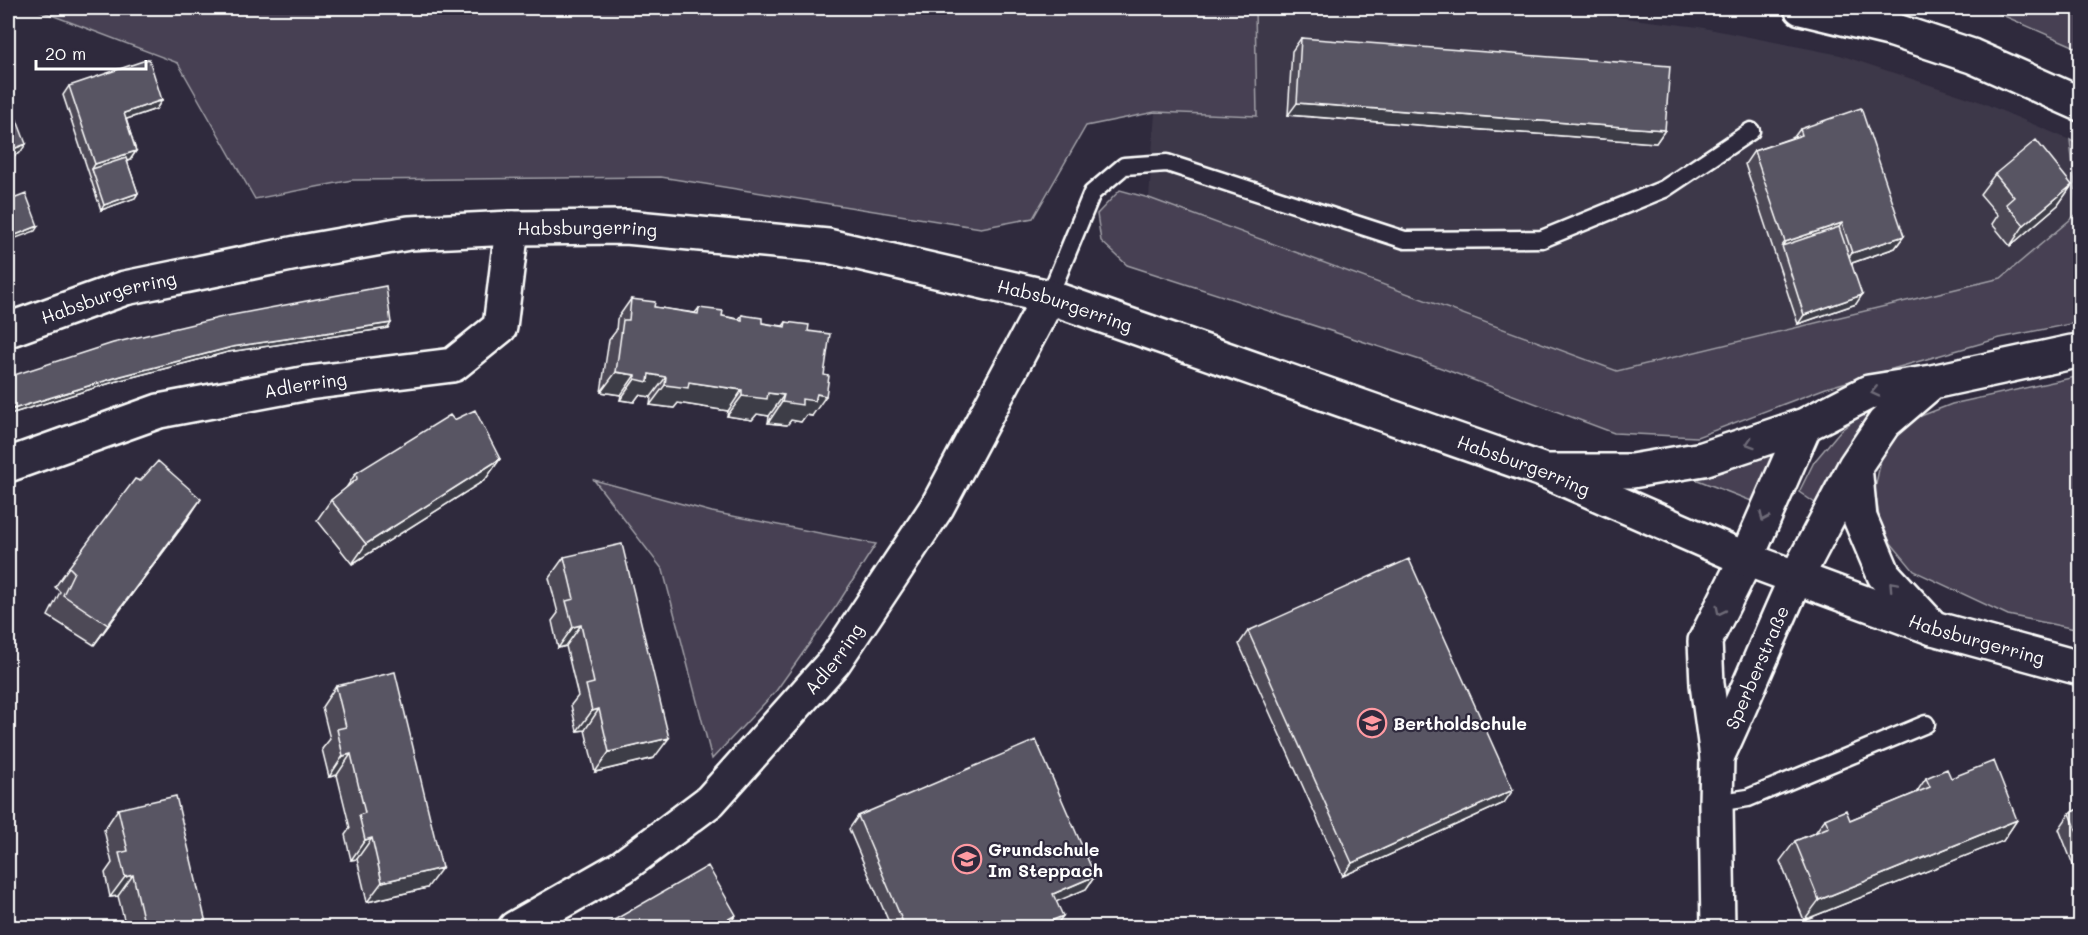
<svg xmlns="http://www.w3.org/2000/svg" width="2088" height="935" font-family="Mali,sans-serif">
	<rect width="100%" height="100%" fill="#2f2a3d"/>
	<filter id="ink" filterUnits="userSpaceOnUse"><feTurbulence type="fractalNoise" baseFrequency=".0167" numOctaves="2"/><feDisplacementMap in="SourceGraphic" scale="12" xChannelSelector="R" yChannelSelector="G"/><feConvolveMatrix kernelMatrix="1 2 1 2 8 2 1 2 1" color-interpolation-filters="sRGB"/></filter>
	<g filter="url(#ink)">
		<!-- built -->
		<path fill="#3c3749" d="M 1255,8 L 1543,8 L 1699,27 L 1840,55 L 1981,102 L 2070,140 L 2078,213 L 2001,278 L 1617,371 L 1149,198 L 1155,112 L 1257,116 Z"/>
		<!-- green -->
		<path fill="#464152" stroke="#a2a0a8" stroke-width="1.5" d="M 33,8 L 1255,8 L 1257,116 L 1155,112 L 1086,126 L 1033,218 L 981,228 L 661,177 L 352,180 L 255,199 L 178,63 Z
			M 1986,8 L 2080,8 L 2080,49 Z
			M 2070,140 L 2080,146 L 2080,322 L 2000,338 L 1826,388 L 1697,437 L 1614,433 L 1420,360 L 1127,265 L 1101,241 L 1097,214 L 1120,190 L 1149,198 L 1617,371 L 2001,278 L 2078,213 Z
			M 2080,376 L 2080,630 L 2008,615 L 1914,571 L 1881,531 L 1875,489 L 1882,454 L 1908,421 L 1952,404 Z
			M 1868,409 L 1876,412 C 1848,442 1833,466 1815,503 L 1799,492 L 1814,462 L 1840,431 Z
			M 1774,453 L 1754,502 L 1690,477 Z
			M 594,480 L 712,512 L 876,544 L 837,605 L 776,691 L 712,759 L 663,570 Z"/>
		<g fill="none" stroke-linecap="round" stroke-linejoin="round">
			<!-- service casing -->
			<g stroke="#fff" stroke-width="21">
				<path id="service" d="M 1049,297 L 1092,193 L 1124,166 L 1167,163 L 1405,240 L 1542,239 L 1664,189 L 1751,131
					M 1716,803 L 1748,798 L 1926,724"/>
			</g>
			<!-- minor casing -->
			<g stroke="#fff" stroke-width="38">
				<g id="minor">
					<path id="s1" d="M 8,465 L 159,411 L 308,383 L 453,365 L 500,327 L 512,228"/>
					<path id="s2" d="M 1717,757 C 1745,698 1769,637 1796,578"/>
					<path id="s3" d="M 515,928 L 622,867 L 710,801 L 834,662 L 937,507 L 1049,297"/>
					<path d="M 1718,928 L 1716,803 L 1717,757 L 1707,684 L 1705,641 L 1746,559"/>
				</g>
			</g>
			<!-- tertiary casing -->
			<g stroke="#fff" stroke-width="38">
				<g id="tertiary">
					<path id="s4" d="M 8,330 L 125,288 L 296,253 L 409,233 L 512,228 L 626,227 L 828,246 L 1049,297 L 1545,471 L 1746,559 L 1933,628 L 2080,668"/>
				</g>
			</g>
			<!-- secondary casing -->
			<g stroke="#fff" stroke-width="38">
				<path id="secondary" d="M 1801,8 L 1893,30 L 1972,56 L 2080,104
					M 1855,466 L 1860,518 L 1884,575 L 1933,628
					M 1545,471 L 1632,471 L 1703,459 L 1805,425 L 1869,392 L 1932,382 L 2072,352 L 2080,352
					M 1746,559 L 1805,425
					M 1796,578 L 1855,466 L 1884,423 L 1932,382"/>
			</g>
			<!-- service -->
			<use href="#service" stroke="#2f2a3d" stroke-width="16"/>
			<!-- minor -->
			<use href="#minor" stroke="#2f2a3d" stroke-width="33"/>
			<!-- tertiary -->
			<use href="#tertiary" stroke="#2f2a3d" stroke-width="33"/>
			<!-- secondary -->
			<use href="#secondary" stroke="#2f2a3d" stroke-width="33"/>
		</g>
		<!-- wall -->
		<path fill="#4d4956" stroke="#fff" stroke-width="1.5" d="M 1301,38 L 1665,130 L 1656,143 L 1288,115 L 1292,51 Z
			M 69,86 L 162,100 L 156,109 L 126,119 L 136,151 L 130,160 L 127,161 L 138,193 L 135,198 L 101,210 L 63,95 Z
			M 1800,129 L 1904,236 L 1895,248 L 1852,263 L 1856,304 L 1798,324 L 1745,164 L 1754,151 L 1794,137 Z
			M 1995,174 L 2072,185 L 2058,205 L 2010,246 L 1992,224 L 1998,215 L 1980,194 Z
			M 631,299 L 654,307 L 695,313 L 699,308 L 722,316 L 739,319 L 742,315 L 762,323 L 783,326 L 786,322 L 808,331 L 812,416 L 806,415 L 801,422 L 791,420 L 787,425 L 768,423 L 769,416 L 757,414 L 752,420 L 727,416 L 728,411 L 678,403 L 674,408 L 650,405 L 651,397 L 639,395 L 634,402 L 620,400 L 621,395 L 601,392 L 609,340 L 616,331 L 617,319 Z
			M 388,328 L 228,352 L 117,381 L 10,414 L 8,407 L 8,377 Z
			M 454,420 L 500,459 L 485,480 L 352,564 L 317,520 L 331,500 L 346,488 L 356,473 Z
			M 187,520 L 94,645 L 48,616 L 60,592 L 55,587 L 69,567 Z
			M 564,557 L 654,758 L 595,772 L 585,730 L 577,731 L 571,705 L 578,696 L 566,646 L 558,648 L 552,621 L 558,613 L 549,578 Z
			M 1248,631 L 1504,803 L 1343,876 L 1239,644 Z
			M 336,686 L 427,888 L 367,902 L 357,859 L 351,860 L 345,835 L 350,828 L 337,775 L 329,777 L 322,749 L 330,739 L 322,707 Z
			M 1926,778 L 1951,778 L 2017,820 L 2003,841 L 1804,920 L 1780,861 L 1795,841 L 1815,833 L 1825,819 L 1850,820 L 1916,793 Z
			M 2080,808 L 2080,879 L 2079,880 L 2059,829 L 2070,813 Z
			M 118,809 L 207,927 L 126,927 L 118,896 L 110,897 L 105,873 L 112,863 L 104,830 Z
			M 858,816 L 1095,876 L 1086,889 L 1056,901 L 1055,927 L 891,927 L 849,829 Z"/>
		<!-- shaded-wall -->
		<path fill="#3e3c46" stroke="#fff" stroke-width="1.5" d="M 162,100 L 156,109 L 118,122 L 124,113 Z
			M 1297,103 L 1665,130 L 1656,143 L 1288,115 Z
			M 26,144 L 20,153 L 8,158 L 8,151 Z
			M 136,151 L 130,160 L 93,172 L 92,169 L 95,164 Z
			M 2072,185 L 2058,205 L 2010,246 L 2024,225 Z
			M 138,193 L 135,198 L 101,210 L 104,205 Z
			M 1842,223 L 1833,236 L 1782,246 L 1785,242 Z
			M 38,226 L 35,231 L 8,241 L 8,238 Z
			M 1904,236 L 1895,248 L 1843,266 L 1852,253 Z
			M 1862,295 L 1856,304 L 1798,324 L 1804,315 Z
			M 391,323 L 388,328 L 228,352 L 117,381 L 10,414 L 13,409 L 121,376 L 232,347 Z
			M 616,372 L 635,375 L 621,395 L 601,392 Z
			M 649,374 L 666,377 L 651,397 L 639,395 L 634,402 L 620,400 L 635,379 Z
			M 689,382 L 742,390 L 728,411 L 678,403 L 674,408 L 650,405 L 665,385 Z
			M 768,393 L 784,395 L 769,416 L 757,414 L 752,420 L 727,416 L 742,396 Z
			M 817,394 L 826,396 L 812,416 L 806,415 L 801,422 L 791,420 L 787,425 L 768,423 L 782,402 L 802,399 Z
			M 500,459 L 485,480 L 352,564 L 366,544 Z
			M 201,499 L 187,520 L 94,645 L 108,625 Z
			M 581,625 L 566,646 L 558,648 L 573,627 Z
			M 599,709 L 585,730 L 577,731 L 592,711 Z
			M 669,738 L 654,758 L 595,772 L 609,752 Z
			M 351,754 L 337,775 L 329,777 L 343,756 Z
			M 1513,790 L 1504,803 L 1343,876 L 1352,863 Z
			M 2017,820 L 2003,841 L 1804,920 L 1819,900 Z
			M 372,838 L 357,859 L 351,860 L 365,840 Z
			M 442,868 L 427,888 L 367,902 L 382,882 Z
			M 133,875 L 118,896 L 110,897 L 125,877 Z
			M 1095,876 L 1086,889 L 1044,907 L 1053,894 Z
			M 736,915 L 727,927 L 714,927 Z
			M 1063,916 L 1055,927 L 1036,927 Z"/>
		<!-- building -->
		<path fill="#595564" stroke="#fff" stroke-width="1.5" d="M 1301,38 L 1670,66 L 1665,130 L 1297,103 Z
			M 8,54 L 11,63 L 8,65 Z
			M 149,59 L 162,100 L 124,113 L 136,151 L 95,164 L 69,86 Z
			M 12,107 L 26,144 L 8,151 L 8,109 Z
			M 1861,108 L 1904,236 L 1852,253 L 1842,223 L 1785,242 L 1754,151 L 1802,135 L 1800,129 Z
			M 2036,140 L 2072,185 L 2024,225 L 2006,204 L 2014,197 L 1995,174 Z
			M 126,158 L 138,193 L 104,205 L 92,169 Z
			M 26,194 L 38,226 L 8,238 L 8,201 Z
			M 1839,227 L 1862,295 L 1804,315 L 1782,246 Z
			M 386,286 L 391,323 L 232,347 L 121,376 L 13,409 L 8,394 L 8,377 L 113,343 L 227,316 Z
			M 631,299 L 655,302 L 654,307 L 698,314 L 699,308 L 723,311 L 722,316 L 742,320 L 742,315 L 762,318 L 762,323 L 785,327 L 786,322 L 809,325 L 808,331 L 830,334 L 824,375 L 829,376 L 826,396 L 817,394 L 815,401 L 802,399 L 802,405 L 782,402 L 784,395 L 768,393 L 767,399 L 742,396 L 742,390 L 689,382 L 688,388 L 665,385 L 666,377 L 649,374 L 648,382 L 635,379 L 635,375 L 616,372 L 623,320 L 629,320 Z
			M 475,410 L 500,459 L 366,544 L 331,500 L 357,479 L 356,473 L 450,415 L 454,420 Z
			M 158,461 L 201,499 L 108,625 L 63,595 L 74,572 L 69,567 L 135,479 L 140,481 Z
			M 622,544 L 669,738 L 609,752 L 599,709 L 592,711 L 586,685 L 594,683 L 581,625 L 573,627 L 566,601 L 574,599 L 564,557 Z
			M 1409,559 L 1513,790 L 1352,863 L 1248,631 Z
			M 395,672 L 442,868 L 382,882 L 372,838 L 365,840 L 359,815 L 365,813 L 351,754 L 343,756 L 337,729 L 346,727 L 336,686 Z
			M 1036,740 L 1095,876 L 1053,894 L 1063,916 L 1036,927 L 905,927 L 858,816 Z
			M 1994,761 L 2017,820 L 1819,900 L 1795,841 L 1829,827 L 1825,819 L 1846,810 L 1850,820 L 1930,787 L 1926,778 L 1947,769 L 1951,778 Z
			M 176,796 L 207,927 L 145,927 L 133,875 L 125,877 L 119,853 L 128,851 L 118,809 Z
			M 2080,808 L 2080,839 L 2070,813 Z
			M 708,866 L 736,915 L 714,927 L 602,927 Z
			M 1412,921 L 1415,927 L 1398,927 Z"/>
		<!-- one-way arrows -->
		<defs><path id="oneway-chevron" d="M-2-3.5L2.5 0L-2 3.5" fill="none" stroke-width="1.6" stroke-linecap="round" stroke-linejoin="round" transform="scale(1.5)"/></defs>
		<g stroke="#6d6a77">
			<use href="#oneway-chevron" transform="translate(1875 392) rotate(167)"/>
			<use href="#oneway-chevron" transform="translate(1750 443) rotate(162)"/>
			<use href="#oneway-chevron" transform="translate(1764 517) rotate(114)"/>
			<use href="#oneway-chevron" transform="translate(1893 585) rotate(-133)"/>
			<use href="#oneway-chevron" transform="translate(1720 611) rotate(116)"/>
		</g>
	</g>
	<!-- icons -->
	<defs>
		<g id="school-ring" transform="scale(1.5)"><circle r="9.5" fill="#2f2a3d" stroke="#ff9aa2" stroke-width="1.5"/><path d="M0-5L7-2L0 1L-7-2ZM-4 1L0 2.5L4 1V4Q0 6-4 4Z" fill="#ff9aa2"/></g>
	</defs>
	<g fill-rule="evenodd">
		<use href="#school-ring" x="1372" y="723"/>
		<use href="#school-ring" x="967" y="859"/>
	</g>
	<g text-anchor="middle" dominant-baseline="central" stroke-width="4.5" stroke-linejoin="round" paint-order="stroke">
		<!-- street labels -->
		<g font-size="18" fill="#fff" stroke="#2f2a3d">
			<text stroke="none"><textPath href="#s4" startOffset="592">Habsburgerring</textPath></text>
			<text stroke="none"><textPath href="#s4" startOffset="106">Habsburgerring</textPath></text>
			<text stroke="none"><textPath href="#s4" startOffset="1078">Habsburgerring</textPath></text>
			<text stroke="none"><textPath href="#s1" startOffset="309">Adlerring</textPath></text>
			<text stroke="none"><textPath href="#s4" startOffset="1564">Habsburgerring</textPath></text>
			<text stroke="none"><textPath href="#s4" startOffset="2050">Habsburgerring</textPath></text>
			<text stroke="none"><textPath href="#s3" startOffset="422">Adlerring</textPath></text>
			<text stroke="none"><textPath href="#s2" startOffset="98">Sperberstraße</textPath></text>
		</g>
		<!-- poi labels -->
		<g font-size="18" font-weight="bold" fill="#fff" stroke="#2f2a3d" text-anchor="start">
			<text x="1393" y="723">Bertholdschule</text>
			<text x="988" y="849">Grundschule<tspan x="988" dy="21">Im Steppach</tspan></text>
		</g>
	</g>
	<!-- margin -->
	<rect width="2088" height="935" fill="none" stroke="#2f2a3d" stroke-width="30"/>
	<rect x="15" y="15" width="2058" height="905" fill="none" stroke="#fff" stroke-width="2" filter="url(#ink)"/>
	<!-- scale -->
	<path d="M36 60v9h110v-9" fill="none" stroke="#ffffff" stroke-width="3"/>
	<text x="45" y="60" font-size="18" fill="#ffffff" stroke="#2f2a3d" stroke-width="4.5" paint-order="stroke">20 m</text>
</svg>
